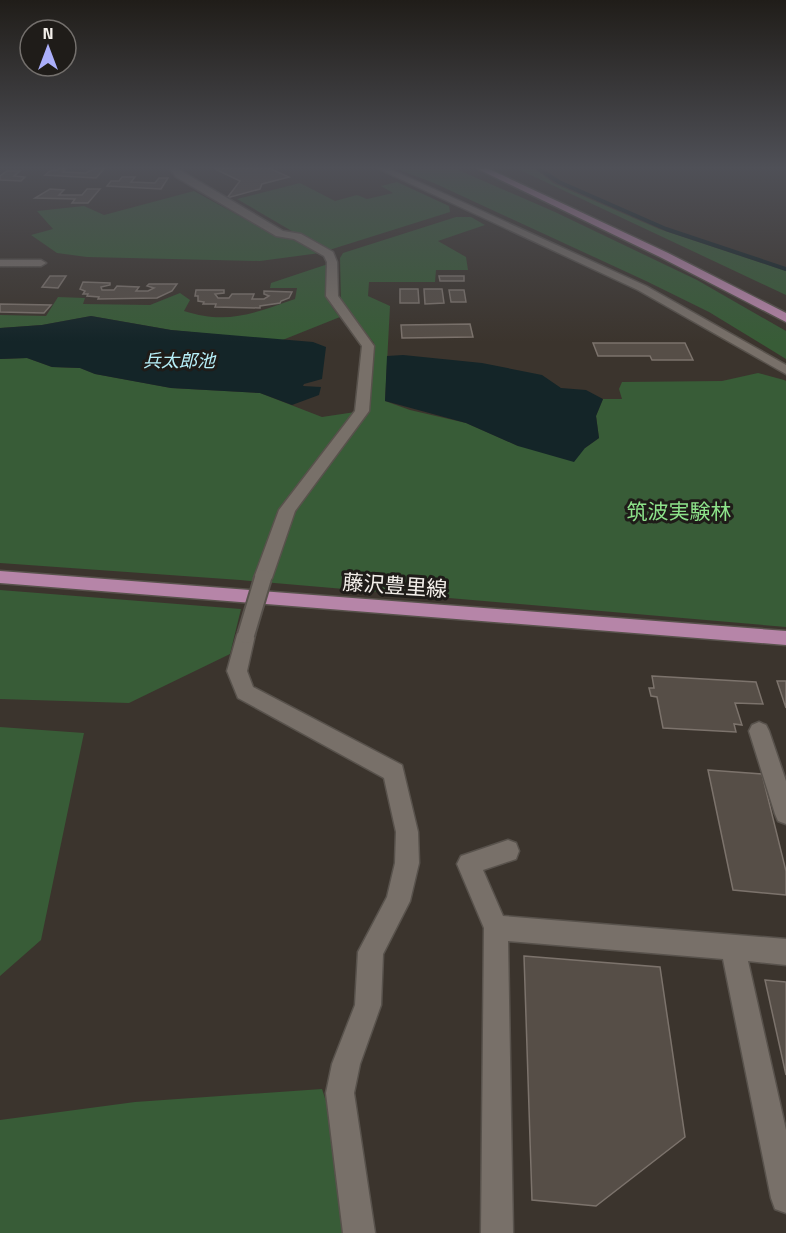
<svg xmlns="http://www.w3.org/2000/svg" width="786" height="1233" font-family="'Titillium Web','Noto Sans JP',sans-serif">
	<rect width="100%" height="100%" fill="#3b342d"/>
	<!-- green -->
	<path fill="#385c37" d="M 397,169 L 456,169 L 555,212 L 697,280 L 786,331 L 786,359 L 709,312 L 646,281 L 434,183 Z
		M 518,169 L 536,169 L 553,183 L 659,229 L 786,271 L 786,295 Z
		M 397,182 L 449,206 L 450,212 L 326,251 L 237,199 L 300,183 L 335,201 L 357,195 L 367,199 L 393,193 L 381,186 Z
		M 194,191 L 278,237 L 295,239 L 320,253 L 260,261 L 87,257 L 57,253 L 31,235 L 53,229 L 37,211 L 84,206 L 104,215 Z
		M 456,217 L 471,217 L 485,225 L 438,241 L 466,257 L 468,270 L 436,270 L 435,282 L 369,282 L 368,296 L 390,306 L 385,401 L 410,410 L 466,423 L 518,446 L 585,448 L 599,438 L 596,416 L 603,399 L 622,399 L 619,389 L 622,382 L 722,381 L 758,373 L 784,380 L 786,381 L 786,627 L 240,580 L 0,563 L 0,359 L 27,358 L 52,367 L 80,368 L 95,374 L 171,388 L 260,393 L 322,417 L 362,411 L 369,405 L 374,343 L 341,302 L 340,258 L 343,253 Z
		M 325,265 L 327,265 C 326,289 323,299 340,317 L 280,341 L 171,330 L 91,316 L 42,325 L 0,328 L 0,315 L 46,316 L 58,297 L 85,298 L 83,304 L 150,305 L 180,293 L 190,300 L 184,311 C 228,325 254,313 295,299 L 297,288 L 270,288 L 271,283 Z
		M 0,590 L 241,609 L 230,654 L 129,703 L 0,699 Z
		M 0,727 L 84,733 L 41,940 L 0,976 Z
		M 322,1089 L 344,1155 L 351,1233 L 0,1233 L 0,1120 L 135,1102 Z"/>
	<!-- water -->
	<path fill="#142528" d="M 91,316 L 171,330 L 313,342 L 326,347 L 322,379 L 304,384 L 303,386 L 321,387 L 319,395 L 292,405 L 260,393 L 171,388 L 95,374 L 80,368 L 52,367 L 27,358 L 0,359 L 0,328 L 42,325 Z
		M 403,355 L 482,363 L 542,375 L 561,388 L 586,390 L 603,399 L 596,416 L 599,438 L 585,448 L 574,462 L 518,446 L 466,423 L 385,401 L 387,356 Z"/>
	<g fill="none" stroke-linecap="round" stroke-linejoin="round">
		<!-- stream -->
		<path stroke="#142528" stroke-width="4" d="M 539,169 L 559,182 L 666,229 L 786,269"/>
	</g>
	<!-- building -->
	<path fill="#564e47" stroke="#7c736c" stroke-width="1.5" d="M 60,169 L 66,169 L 63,172 L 86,173 L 93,169 L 104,169 L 96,178 L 45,175 L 50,171 Z
		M 215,169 L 271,169 L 289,177 L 262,184 L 260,189 L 227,198 L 240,181 Z
		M 7,171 L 20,171 L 14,176 L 25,177 L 21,181 L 0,180 L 0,176 Z
		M 122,177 L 135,177 L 131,182 L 155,183 L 159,178 L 168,178 L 161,189 L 107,186 L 111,181 L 119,181 Z
		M 50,189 L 64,190 L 59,195 L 82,195 L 87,189 L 100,189 L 88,203 L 72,203 L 75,199 L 35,198 Z
		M 50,276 L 66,276 L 58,288 L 42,287 Z
		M 439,276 L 464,276 L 464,281 L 440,281 Z
		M 83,282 L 110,283 L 110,285 L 101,287 L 102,290 L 114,290 L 117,286 L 139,287 L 136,291 L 148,291 L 154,288 L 147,286 L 149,284 L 177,284 L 172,291 L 157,298 L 98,299 L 99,297 L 87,296 L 88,294 L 83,294 L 85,291 L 80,289 Z
		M 400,289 L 418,289 L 419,303 L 400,303 Z
		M 424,289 L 442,289 L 444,303 L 425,304 Z
		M 196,290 L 224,290 L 224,293 L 215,294 L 218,298 L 229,298 L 232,294 L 254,294 L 252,299 L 264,299 L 269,296 L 264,294 L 264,291 L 292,292 L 289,298 L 281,301 L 280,303 L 260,306 L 260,308 L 215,307 L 216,304 L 203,304 L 204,302 L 198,301 L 198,296 L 195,296 Z
		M 449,290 L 464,290 L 466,302 L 451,302 Z
		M 0,304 L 51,305 L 44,313 L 0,312 Z
		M 470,324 L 473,337 L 402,338 L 401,325 Z
		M 593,343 L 685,343 L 693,360 L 652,360 L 650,356 L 598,356 Z
		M 652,676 L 756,682 L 763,704 L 735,703 L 742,725 L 734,724 L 736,732 L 663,728 L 657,697 L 651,696 L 649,688 L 654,688 Z
		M 777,681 L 786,681 L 786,708 Z
		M 708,770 L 762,774 L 786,871 L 786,895 L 733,890 Z
		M 524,956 L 660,967 L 685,1137 L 596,1206 L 532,1200 Z
		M 765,980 L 786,982 L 786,1075 Z"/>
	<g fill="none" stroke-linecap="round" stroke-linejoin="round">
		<!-- minor casing -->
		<g stroke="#58524c" stroke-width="3">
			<path id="minor" d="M 170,169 L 178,169 L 283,231 L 301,234 L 333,252 L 337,262 L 338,296 L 374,346 L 369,411 L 295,511 L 272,578 L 269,582 L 257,582 L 254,578 L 279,510 L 355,411 L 362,346 L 326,296 L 327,262 L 324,256 L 294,239 L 276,236 L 176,177 Z
				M 379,169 L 390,169 L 646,286 L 786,365 L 786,374 L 638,290 Z
				M 0,260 L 41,260 L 46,263 L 41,266 L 0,266 Z
				M 246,628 L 253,630 L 255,635 L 247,671 L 253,687 L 402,765 L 418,832 L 419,863 L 410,901 L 383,954 L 381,1005 L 360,1064 L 354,1093 L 375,1233 L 343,1233 L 326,1093 L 332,1064 L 355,1005 L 358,952 L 387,897 L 395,863 L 396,832 L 384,778 L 238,698 L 227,671 L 237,635 L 239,630 Z
				M 759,722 L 766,725 L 769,731 L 786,781 L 786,824 L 778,821 L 775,814 L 749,731 L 752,725 Z
				M 508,840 L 516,843 L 519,851 L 516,859 L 483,870 L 503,916 L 786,939 L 786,965 L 748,961 L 786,1130 L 786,1213 L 775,1209 L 771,1198 L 723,959 L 508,941 L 513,1233 L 481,1233 L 484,928 L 457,864 L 461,856 Z"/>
		</g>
		<!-- major casing -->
		<g stroke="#58524c" stroke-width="3">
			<path id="major" d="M 478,169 L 489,169 L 668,253 L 786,313 L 786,322 L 660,257 Z
				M 0,571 L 786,631 L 786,645 L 0,583 Z"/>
		</g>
		<!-- minor -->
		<use href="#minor" fill="#787069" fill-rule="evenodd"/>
		<!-- major -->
		<use href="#major" fill="#b685a8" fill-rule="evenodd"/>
		<!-- minor-bridge casing -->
		<g stroke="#58524c" stroke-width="20" stroke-linecap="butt">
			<path id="minor-bridge" d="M 246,635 L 263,578"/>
		</g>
		<!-- minor-bridge -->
		<use href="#minor-bridge" stroke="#787069" stroke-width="16"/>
	</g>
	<!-- sky -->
	<linearGradient id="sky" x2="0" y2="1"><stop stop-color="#201d19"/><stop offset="0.49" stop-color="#4f5057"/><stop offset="1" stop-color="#4f5057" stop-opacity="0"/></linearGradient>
	<rect width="786" height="342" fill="url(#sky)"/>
	<g text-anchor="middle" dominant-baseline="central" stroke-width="6" stroke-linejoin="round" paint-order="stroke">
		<!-- far-water labels -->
		<g font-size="18" font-style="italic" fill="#b7eff8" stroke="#1f1c19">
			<text x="179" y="360">兵太郎池</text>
		</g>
		<!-- park labels -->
		<g font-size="21" fill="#8de28a" stroke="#1f1c19">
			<text x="679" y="511">筑波実験林</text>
		</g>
		<!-- street labels -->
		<g font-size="21" fill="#f3efea" stroke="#1f1c19">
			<text transform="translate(395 585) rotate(4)">藤沢豊里線</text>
		</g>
	</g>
	<!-- north arrow -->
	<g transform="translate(48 48)"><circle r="28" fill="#1f1c19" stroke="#74706d" stroke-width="1.5"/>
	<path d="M0-4.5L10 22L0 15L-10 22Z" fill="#abaffb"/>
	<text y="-9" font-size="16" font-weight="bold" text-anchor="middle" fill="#f3efea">N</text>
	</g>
</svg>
